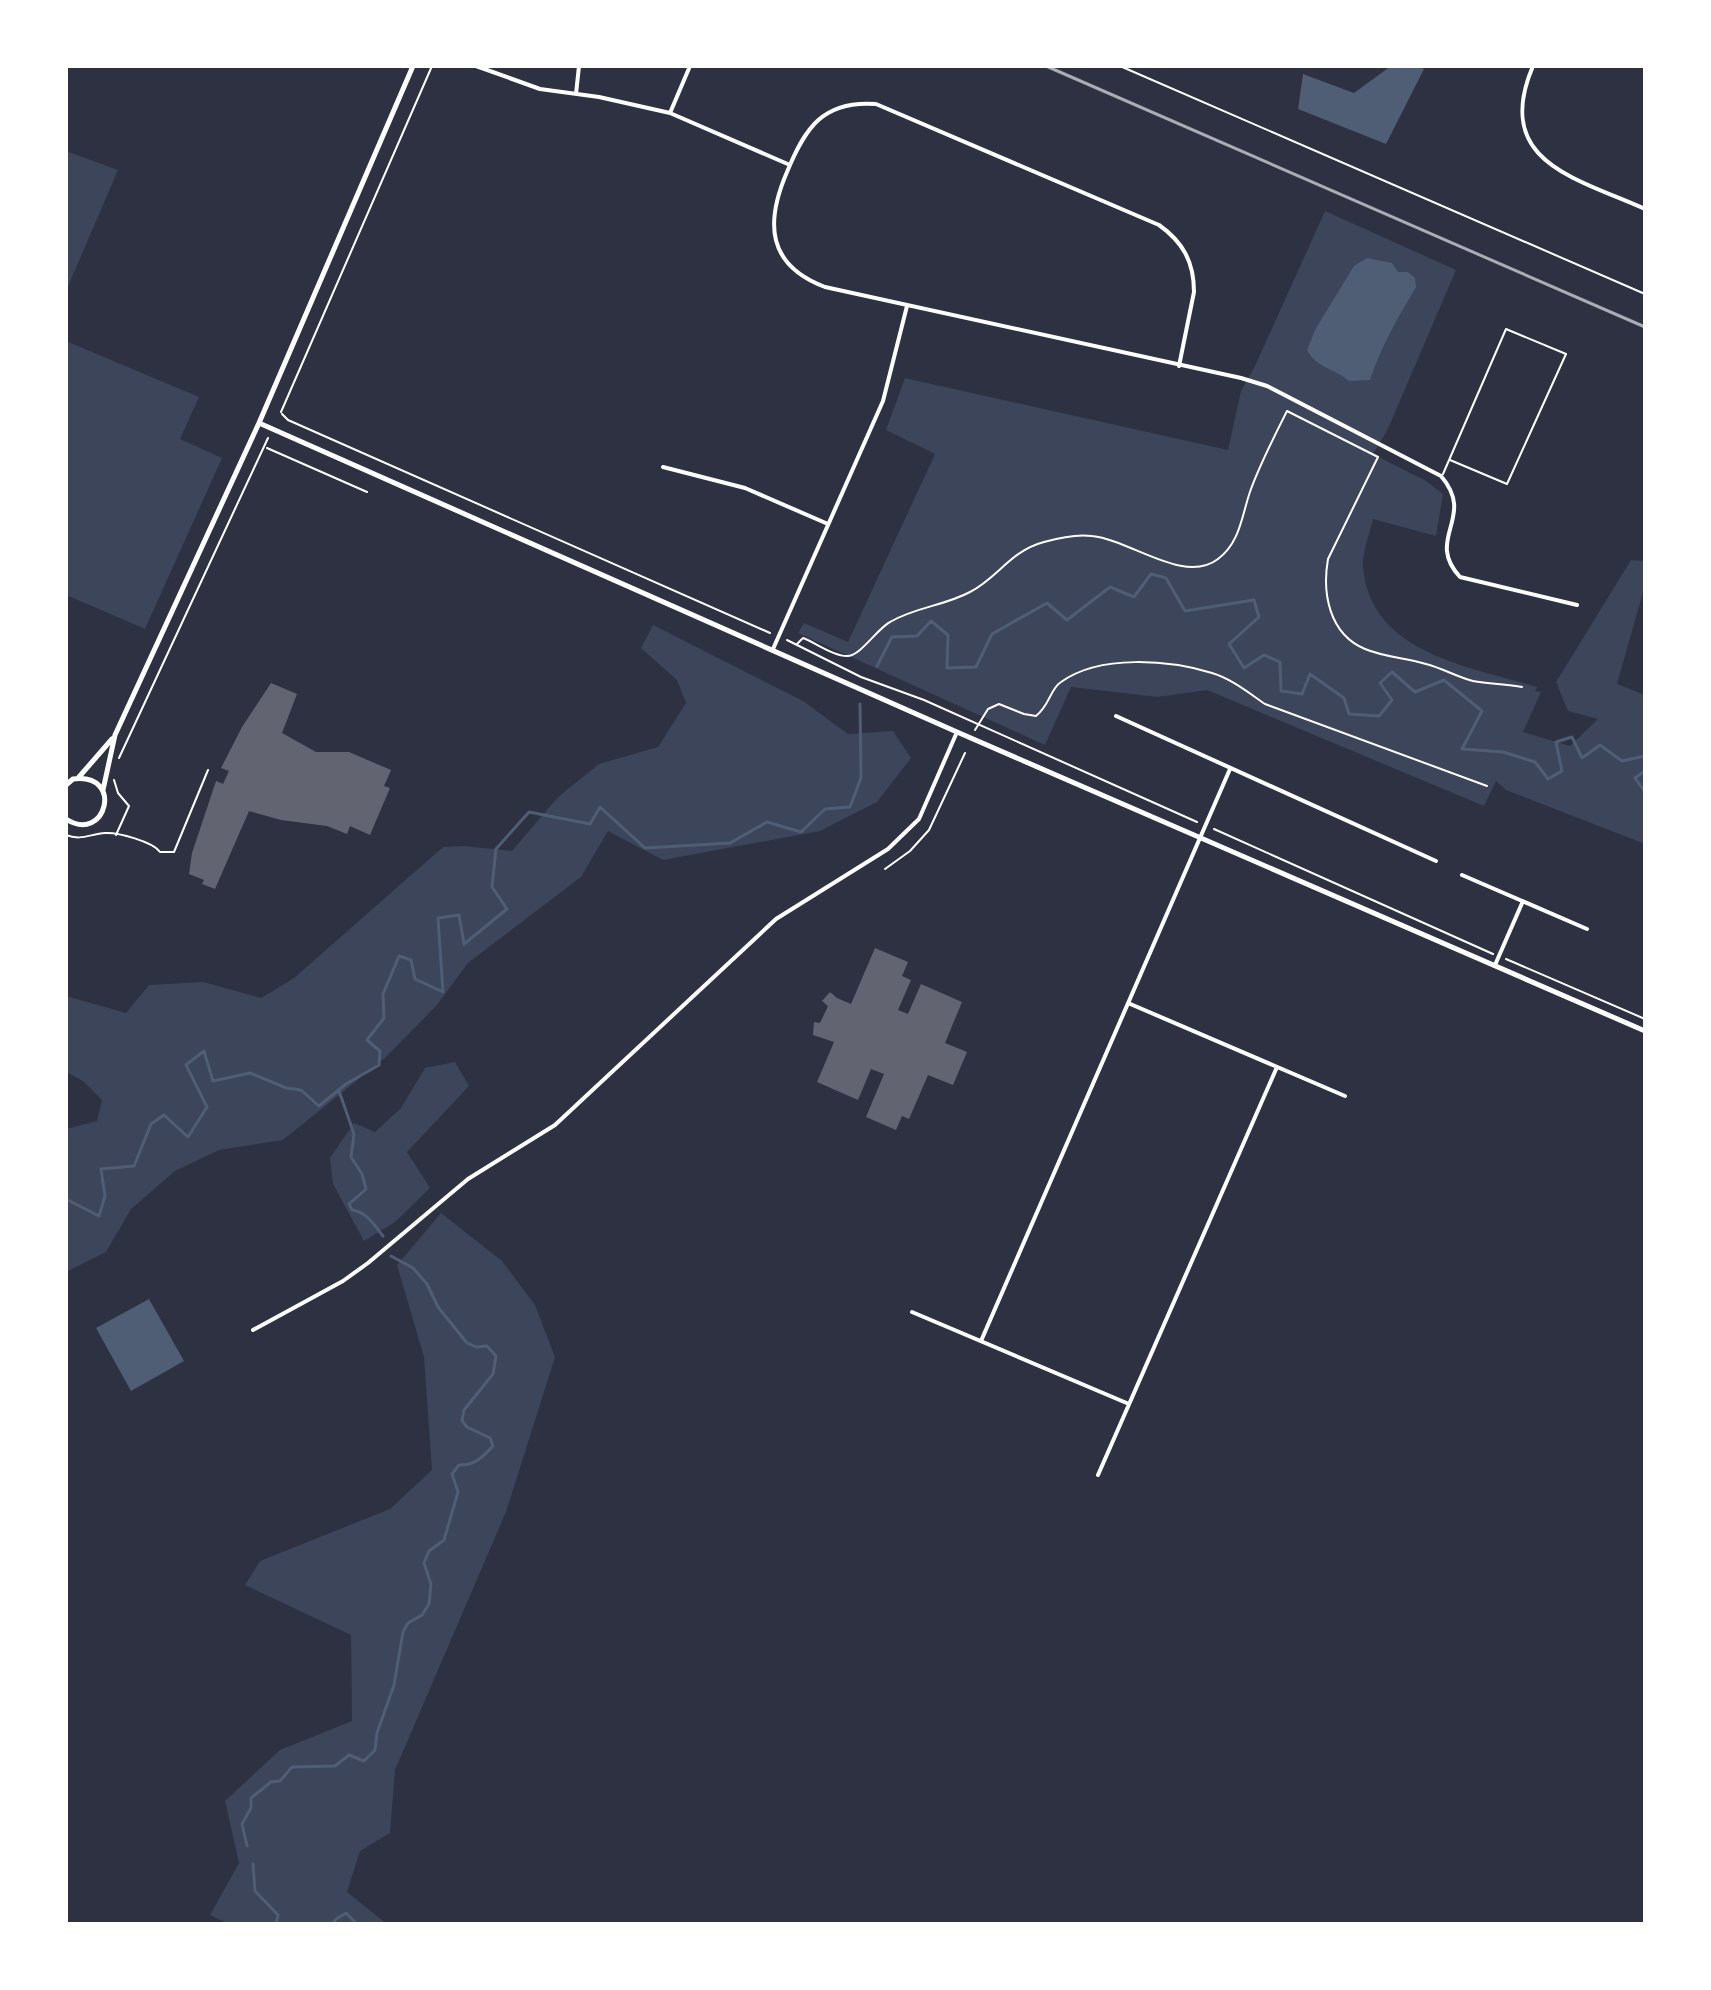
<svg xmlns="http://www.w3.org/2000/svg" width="1711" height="1990" font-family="'Space Grotesk',sans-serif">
	<rect width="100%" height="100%" fill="#2d3142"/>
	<!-- green -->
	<path fill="#3c4559" d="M 66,151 L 118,170 L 66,291 Z
		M 1325,211 L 1456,270 L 1387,431 L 1373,454 L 1426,481 L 1443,494 L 1436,536 L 1373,519 C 1370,533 1362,552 1363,567 C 1371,654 1469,666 1537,687 L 1535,691 L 1541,692 L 1523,732 L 1570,746 L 1598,719 L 1568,711 L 1556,682 L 1631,560 L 1645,561 L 1645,585 L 1617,684 L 1645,695 L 1645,844 L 1506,790 L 1496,781 L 1484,806 L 1207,690 L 1158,697 L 1071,687 L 1045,745 L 798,633 L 804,623 L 848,642 L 935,454 L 886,430 L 905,378 L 1228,450 L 1241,391 L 1255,366 Z
		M 66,341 L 199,397 L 180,439 L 222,458 L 145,629 L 66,595 Z
		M 653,625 L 803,701 L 848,734 L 893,731 L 911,758 L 877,802 L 820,831 L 663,860 L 608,831 L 581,877 L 468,963 L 437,1005 L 386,1057 L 283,1140 L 219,1150 L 175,1171 L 131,1209 L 106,1252 L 66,1272 L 66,1129 L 97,1121 L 102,1100 L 83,1081 L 66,1072 L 66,996 L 126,1013 L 149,985 L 203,982 L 261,998 L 294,978 L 443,847 L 464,846 L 512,851 L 558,797 L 599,764 L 658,747 L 686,703 L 677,680 L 641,648 Z
		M 455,1062 L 469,1086 L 407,1152 L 430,1188 L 395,1222 L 364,1241 L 333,1184 L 330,1158 L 354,1123 L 375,1132 L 401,1108 L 425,1068 Z
		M 441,1213 L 502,1261 L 535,1305 L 555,1357 L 506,1512 L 395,1770 L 390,1833 L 360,1851 L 347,1892 L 387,1924 L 229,1924 L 210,1915 L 239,1863 L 225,1801 L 280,1750 L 352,1721 L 351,1635 L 245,1585 L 260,1561 L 390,1509 L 432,1470 L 424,1357 L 397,1265 Z"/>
	<!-- water -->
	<path fill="#4f5d75" d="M 1391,66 L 1416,66 L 1424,69 L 1386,144 L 1298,109 L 1303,74 L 1354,93 Z
		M 1367,258 L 1392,263 L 1398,272 L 1408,272 L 1415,278 L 1416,287 C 1398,318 1381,346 1370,380 L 1349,381 C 1336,369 1316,368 1307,350 L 1316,328 L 1354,266 Z
		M 149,1299 L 184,1361 L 131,1391 L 96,1328 Z"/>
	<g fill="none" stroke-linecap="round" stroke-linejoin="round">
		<!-- stream -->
		<path stroke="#4f5d75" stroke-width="3" d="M 877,666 L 892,637 L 917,636 L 931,621 L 948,635 L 947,668 L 976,667 L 992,634 L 1047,603 L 1067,620 L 1110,587 L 1134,597 L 1151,574 L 1166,578 L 1185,611 L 1254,600 L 1259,617 L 1229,644 L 1244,668 L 1264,655 L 1280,662 L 1281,691 L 1302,694 L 1310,674 L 1344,698 L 1349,714 L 1379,716 L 1392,700 L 1380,683 L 1392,672 L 1415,692 L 1444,680 L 1482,711 L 1462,749 L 1503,752 L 1535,762 L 1548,779 L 1562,771 L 1556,742 L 1572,737 L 1582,758 L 1600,745 L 1622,761 L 1645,756
			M 1645,771 L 1635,778 L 1645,792
			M 339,1091 L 354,1134 L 351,1157 L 362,1174 L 366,1189 L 349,1204 L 352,1210 C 367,1212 374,1225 383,1236
			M 66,1199 L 99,1216 L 105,1196 L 101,1169 L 134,1166 L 151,1124 L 164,1115 L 188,1137 L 207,1107 L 186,1065 L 204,1051 L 213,1081 L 250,1073 L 286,1088 L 301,1090 L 319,1106 L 346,1084 L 379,1065 L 380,1051 L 367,1040 L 384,1018 L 383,994 L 399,956 L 411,960 L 415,979 L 443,992 L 438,918 L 459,915 L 464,944 L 507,909 L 492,887 L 496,849 L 529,812 L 590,824 L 600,807 L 645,848 L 730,843 L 767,822 L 801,832 L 825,809 L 850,807 L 861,778 L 860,704
			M 247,1846 L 242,1824 L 251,1808 L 251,1798 L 271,1782 L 280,1781 L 292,1767 L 335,1766 L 349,1755 L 364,1761 L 375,1750 L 377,1733 L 394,1685 L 403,1632 L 408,1623 L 422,1615 L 429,1604 L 431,1584 L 424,1563 L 429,1551 L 444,1540 L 458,1492 L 452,1474 L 459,1465 C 474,1466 483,1457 493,1446 L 490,1438 L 467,1427 L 462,1421 L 464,1410 L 493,1374 L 496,1356 L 487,1346 L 476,1347 L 467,1343 L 438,1307 L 427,1284 L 413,1268 L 391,1256
			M 253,1864 L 255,1891 L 278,1915 L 276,1924
			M 333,1924 L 336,1919 L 346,1913 L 357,1924"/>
	</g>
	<!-- building -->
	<path fill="#626471" d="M 271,683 L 297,694 L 282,733 L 316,752 L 349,752 L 391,770 L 384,786 L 390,788 L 370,835 L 350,826 L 347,834 L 327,826 L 281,820 L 249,811 L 215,889 L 202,884 L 204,880 L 189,874 L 192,853 L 216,781 L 223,784 L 229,771 L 221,768 L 242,727 Z
		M 875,948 L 908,962 L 902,976 L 911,980 L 898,1010 L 908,1014 L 921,984 L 962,1002 L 945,1043 L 967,1052 L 953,1085 L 928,1075 L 909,1119 L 902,1116 L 896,1130 L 866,1117 L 884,1074 L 871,1069 L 858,1100 L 817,1082 L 834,1042 L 813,1035 L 814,1022 L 820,1023 L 828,1006 L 822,1001 L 830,992 L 837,998 L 851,1004 Z"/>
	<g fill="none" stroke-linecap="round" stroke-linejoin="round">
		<!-- path -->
		<path stroke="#fff" stroke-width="2" d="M 1120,66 L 1645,294
			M 281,412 L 432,66
			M 282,414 L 288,420 L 770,633
			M 267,448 L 367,492
			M 787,640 L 861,677 L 924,700 L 1197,822
			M 797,644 L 803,638 C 816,643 835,657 848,656 C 861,655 877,629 890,622 C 915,607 944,606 970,592 C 998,578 1010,551 1044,542 C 1058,538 1078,534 1092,536 C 1131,540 1184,585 1218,559 C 1241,542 1242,513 1251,489 C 1261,462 1274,437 1287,411 L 1378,457 L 1328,559 C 1322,593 1329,634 1365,649 C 1384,657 1406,658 1426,664 C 1442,668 1457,677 1473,681 C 1489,684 1506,684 1522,687
			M 975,730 L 988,709 L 999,704 L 1024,714 L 1036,716 C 1050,705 1050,689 1061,682 C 1100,654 1169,660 1212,673 C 1232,679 1249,693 1265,704 L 1487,786
			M 119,758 L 268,438
			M 114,780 L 118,793 L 129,806 L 116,835
			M 1214,829 L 1493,954
			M 66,835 C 81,841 90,834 105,833 C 118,832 153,842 160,852 L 174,852 L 208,770
			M 885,869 L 910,851 L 929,830 L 965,753
			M 1506,959 L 1645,1019"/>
		<!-- service -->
		<path stroke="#fff" stroke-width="2" d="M 1443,474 L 1506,329 L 1566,354 L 1507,484 L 1450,460"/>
		<!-- minor -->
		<path stroke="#fff" stroke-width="4" d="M 476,66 L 540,89 L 599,97 L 670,113 L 790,165
			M 1533,66 C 1492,162 1576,178 1645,209
			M 576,94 L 579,66
			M 670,113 L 690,66
			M 1179,366 L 1194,292 C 1194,262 1183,242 1159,225 L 876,104 C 823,100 805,128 787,172 C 765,223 767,265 825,287 L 1241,378 L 1267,386 L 1441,476 C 1477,518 1424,538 1460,577 L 1577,605
			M 663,467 L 745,488 L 828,524
			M 773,649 L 883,401 L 907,306
			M 1116,716 L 1436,861
			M 1462,875 L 1587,929
			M 1495,965 L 1523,901
			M 1128,1003 L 1345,1096
			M 912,1312 L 1129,1404
			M 253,1330 L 343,1281 L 368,1263 L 468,1179 L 555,1125 L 776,919 L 888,849 L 919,819 L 957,732
			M 981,1341 L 1230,769
			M 1098,1475 L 1277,1067"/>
		<!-- tertiary -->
		<path stroke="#fff" stroke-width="5" d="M 259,423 L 957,732 L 1645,1031
			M 79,777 L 112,739
			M 66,785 L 73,779 C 125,772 106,845 66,819
			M 103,790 L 115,735 L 259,423 L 413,66"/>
		<!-- rail -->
		<path stroke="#abadb3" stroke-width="3" d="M 1046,66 L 1645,327"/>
	</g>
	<!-- border -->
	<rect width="1711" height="1990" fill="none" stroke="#ffffff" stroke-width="136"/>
</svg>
